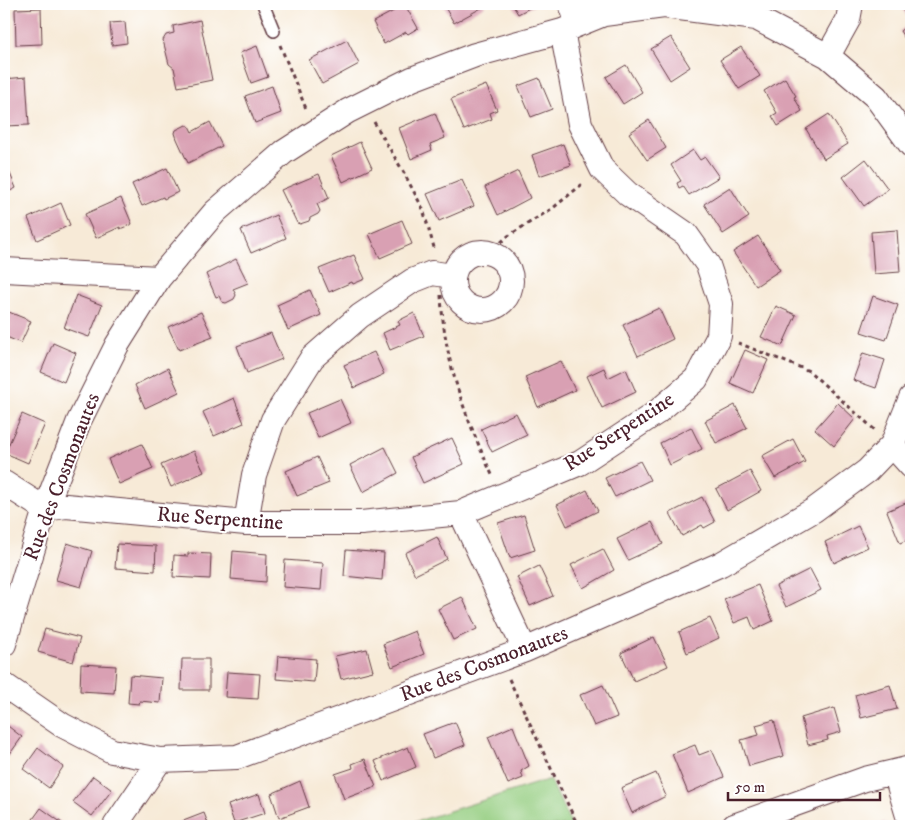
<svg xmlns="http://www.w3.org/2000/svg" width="915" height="830" font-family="'IM FELL DW Pica',serif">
	<rect width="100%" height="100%" fill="#fff"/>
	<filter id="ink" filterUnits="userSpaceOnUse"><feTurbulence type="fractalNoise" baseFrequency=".02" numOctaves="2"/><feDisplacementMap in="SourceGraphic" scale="10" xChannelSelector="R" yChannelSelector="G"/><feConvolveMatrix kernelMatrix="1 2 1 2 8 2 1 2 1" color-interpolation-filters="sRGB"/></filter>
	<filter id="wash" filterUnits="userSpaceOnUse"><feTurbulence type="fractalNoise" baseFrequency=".0096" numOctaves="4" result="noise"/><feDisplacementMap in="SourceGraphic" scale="20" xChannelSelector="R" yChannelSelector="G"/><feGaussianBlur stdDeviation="1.12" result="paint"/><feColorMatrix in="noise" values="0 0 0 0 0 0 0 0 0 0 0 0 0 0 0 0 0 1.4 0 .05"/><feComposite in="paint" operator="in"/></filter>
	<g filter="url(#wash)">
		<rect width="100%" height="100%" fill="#f7ead7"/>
		<!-- green -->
		<path fill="#94cd80" stroke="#6f7656" d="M 550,779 L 572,826 L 402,826 Z"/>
		<g id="blocks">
			<!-- building -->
			<path fill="#d9a0b3" d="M 443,4 L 483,4 L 485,6 L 454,23 Z
				M 512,4 L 537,4 L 518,14 Z
				M 899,4 L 911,4 L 911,22 Z
				M 405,5 L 418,28 L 408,34 L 406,32 L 384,44 L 373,22 Z
				M 41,8 L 42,44 L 16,45 L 15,9 Z
				M 200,20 L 212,80 L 178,87 L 174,68 L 169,64 L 163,40 L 166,35 L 174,33 L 173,26 Z
				M 125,22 L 127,43 L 112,45 L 110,23 Z
				M 911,22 L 911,48 L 900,31 Z
				M 671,37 L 690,67 L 670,80 L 651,49 Z
				M 347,40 L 359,64 L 322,84 L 309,60 Z
				M 257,46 L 268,77 L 251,83 L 240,53 Z
				M 741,47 L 760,76 L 739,89 L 720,60 Z
				M 626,65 L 642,92 L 623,104 L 606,77 Z
				M 26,77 L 29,125 L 4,126 L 4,79 Z
				M 539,78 L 552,109 L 531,117 L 518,86 Z
				M 785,78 L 796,96 L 794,97 L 802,111 L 778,126 L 772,116 L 777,113 L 764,91 Z
				M 486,85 L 497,110 L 490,113 L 492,119 L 464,130 L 451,99 Z
				M 272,86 L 281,113 L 255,123 L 245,96 Z
				M 435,113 L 445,138 L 430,144 L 432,150 L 411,159 L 399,128 Z
				M 829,114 L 848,144 L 824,159 L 806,129 Z
				M 649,120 L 666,148 L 647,160 L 629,133 Z
				M 210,122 L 222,146 L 188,163 L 177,139 L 175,133 L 176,130 L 186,125 L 189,126 L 192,132 Z
				M 360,142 L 372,168 L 343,182 L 331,156 Z
				M 563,144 L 571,165 L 539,176 L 532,155 Z
				M 693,150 L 700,160 L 705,157 L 719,177 L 689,195 L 683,186 L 679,188 L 677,183 L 681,181 L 671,165 Z
				M 4,159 L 16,188 L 4,194 Z
				M 866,159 L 888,189 L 864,206 L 843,177 Z
				M 167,168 L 178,192 L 164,199 L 163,197 L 142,206 L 132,184 Z
				M 518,171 L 530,198 L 498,215 L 485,187 Z
				M 319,174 L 329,198 L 317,204 L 320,211 L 318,214 L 310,218 L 309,221 L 300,224 L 297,223 L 281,190 Z
				M 462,180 L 474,206 L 439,221 L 427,194 Z
				M 730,187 L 749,217 L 723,234 L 704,204 Z
				M 121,198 L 132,224 L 120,229 L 120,227 L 96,238 L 85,214 Z
				M 61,203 L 70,225 L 37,240 L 28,218 Z
				M 276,215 L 286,238 L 251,253 L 241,230 Z
				M 402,220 L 412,244 L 380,258 L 369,234 Z
				M 897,230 L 900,272 L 874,274 L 871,232 Z
				M 758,236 L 780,270 L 756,286 L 733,252 Z
				M 354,255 L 365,279 L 353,284 L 352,282 L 329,292 L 319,269 Z
				M 236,259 L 248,283 L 233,289 L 236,295 L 234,299 L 226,303 L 222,302 L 219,296 L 216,297 L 206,274 Z
				M 310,290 L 321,315 L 288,330 L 277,305 Z
				M 76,295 L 102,305 L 89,337 L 64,328 Z
				M 873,296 L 898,305 L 886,340 L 861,332 Z
				M 776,306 L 796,315 L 782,346 L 761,337 Z
				M 659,308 L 673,339 L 638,356 L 623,325 Z
				M 4,310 L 31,321 L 21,343 L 4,336 Z
				M 201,312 L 213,337 L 179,350 L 168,327 Z
				M 414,313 L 424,336 L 390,350 L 383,333 L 400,325 L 398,321 Z
				M 271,333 L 282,359 L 247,373 L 237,346 Z
				M 53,343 L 76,353 L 64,382 L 41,372 Z
				M 745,350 L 768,360 L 753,393 L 730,383 Z
				M 374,352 L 384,374 L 354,388 L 344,365 Z
				M 863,353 L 885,360 L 876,388 L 853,380 Z
				M 561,361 L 575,390 L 538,407 L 525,377 Z
				M 168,368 L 179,392 L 145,408 L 135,385 Z
				M 604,368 L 608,378 L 626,369 L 636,392 L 602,408 L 587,376 Z
				M 234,398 L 244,423 L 214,436 L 203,412 Z
				M 340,399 L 351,423 L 318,438 L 307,413 Z
				M 838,403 L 855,419 L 834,446 L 815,429 Z
				M 735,405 L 747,428 L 716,443 L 705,421 Z
				M 516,413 L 527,435 L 492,452 L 481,429 Z
				M 22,414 L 45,424 L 28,463 L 5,453 Z
				M 691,427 L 702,449 L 670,465 L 660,443 Z
				M 452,438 L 464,464 L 423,483 L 411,457 Z
				M 793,439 L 805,462 L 775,478 L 762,456 Z
				M 142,444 L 153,469 L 119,484 L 108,459 Z
				M 385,447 L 398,473 L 363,492 L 350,465 Z
				M 194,451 L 204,472 L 171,487 L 161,465 Z
				M 317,457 L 329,483 L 297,496 L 286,471 Z
				M 640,461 L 650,480 L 615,497 L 605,478 Z
				M 750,471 L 761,491 L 727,510 L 716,489 Z
				M 587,490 L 598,511 L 567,526 L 557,505 Z
				M 702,497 L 715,522 L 704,528 L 702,525 L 682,536 L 670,513 Z
				M 908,502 L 911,510 L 911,538 L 900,543 L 887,511 Z
				M 4,514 L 8,516 L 4,531 Z
				M 524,515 L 535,550 L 510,558 L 498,523 Z
				M 652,522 L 663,544 L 628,560 L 617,539 Z
				M 858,526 L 868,547 L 834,563 L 825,542 Z
				M 437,537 L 447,559 L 415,575 L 405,553 Z
				M 67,543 L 92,551 L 81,587 L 56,580 Z
				M 117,544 L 156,546 L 155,571 L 115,568 Z
				M 603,549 L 614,570 L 583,588 L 571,565 Z
				M 346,550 L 384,553 L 382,580 L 344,576 Z
				M 233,551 L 267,554 L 266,582 L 231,579 Z
				M 188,553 L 211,554 L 210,579 L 173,577 L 174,555 L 188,556 Z
				M 285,560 L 323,563 L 321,590 L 283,587 Z
				M 539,566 L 553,596 L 530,606 L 517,577 Z
				M 810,569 L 821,590 L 786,607 L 776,586 Z
				M 758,585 L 773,621 L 754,630 L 749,617 L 734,623 L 724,599 Z
				M 462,597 L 477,629 L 453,640 L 438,609 Z
				M 710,618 L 719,638 L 687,653 L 679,632 Z
				M 45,629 L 80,638 L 73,662 L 38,652 Z
				M 415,631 L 424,654 L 392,667 L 383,644 Z
				M 654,637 L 668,666 L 634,681 L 621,653 Z
				M 367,649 L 373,671 L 341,679 L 335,656 Z
				M 278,656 L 316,659 L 314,682 L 276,679 Z
				M 182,659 L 209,659 L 209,690 L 181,690 Z
				M 81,664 L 116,666 L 114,693 L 80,691 Z
				M 227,672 L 260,674 L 258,699 L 225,697 Z
				M 130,675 L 162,678 L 160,703 L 140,701 L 139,704 L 128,703 Z
				M 603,685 L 617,717 L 594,726 L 580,695 Z
				M 890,685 L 897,709 L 861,718 L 855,695 Z
				M 834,708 L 841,732 L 827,736 L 828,740 L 808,745 L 801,718 Z
				M 774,720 L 784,756 L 749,766 L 741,740 L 759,735 L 756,725 Z
				M 455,722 L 465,745 L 433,758 L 423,734 Z
				M 4,723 L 22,737 L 4,762 Z
				M 513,726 L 529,766 L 521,771 L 523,778 L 508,784 L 488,737 Z
				M 695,745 L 699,755 L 712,750 L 724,777 L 688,793 L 672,754 Z
				M 408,747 L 416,767 L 383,781 L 375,761 Z
				M 38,748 L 63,767 L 49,788 L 23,769 Z
				M 365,759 L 376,787 L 344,799 L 335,774 L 353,768 L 352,764 Z
				M 656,773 L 666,796 L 632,813 L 621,788 Z
				M 93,776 L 112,790 L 92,816 L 73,802 Z
				M 300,781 L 309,807 L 279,818 L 271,794 Z
				M 259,794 L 265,813 L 234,823 L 228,805 Z
				M 41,808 L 62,823 L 60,826 L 28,826 Z
				M 204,813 L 209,826 L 173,826 L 173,825 Z
				M 885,822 L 886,826 L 870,826 Z"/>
		</g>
	</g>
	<g filter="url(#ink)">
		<use href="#blocks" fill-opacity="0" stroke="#643d45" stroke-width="1"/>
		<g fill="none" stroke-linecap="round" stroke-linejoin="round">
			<!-- service casing -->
			<g stroke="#643d45" stroke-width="14">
				<path id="service" d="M 263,4 L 274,31"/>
			</g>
			<!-- minor casing -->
			<g stroke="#643d45" stroke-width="26">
				<path id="minor" d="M 571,4 L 578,24
					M 828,56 L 848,20 L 851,4
					M453 281a29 29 0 1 1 58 0a29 29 0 1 1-58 0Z
					M 4,270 L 159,278
					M 892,445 L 911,466
					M 4,483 L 45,509 L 66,506 L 246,523 L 361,523 L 461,513 L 580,463 L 656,413 L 696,379 L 719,336 L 721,304 L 708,265 L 686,234 L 628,194 L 602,169 L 580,124 L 562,31
					M 461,513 L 525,650
					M 246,523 L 254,475 L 273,420 L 312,358 L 360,316 L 412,281 L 432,273 L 453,276
					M 4,644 L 45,509 L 79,421 L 117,345 L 159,278 L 215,212 L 284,152 L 348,111 L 412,79 L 475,55 L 562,31 L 604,14 L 664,6 L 756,18 L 828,56 L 876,97 L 911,145
					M 4,685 L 62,725 L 112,751 L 160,760 L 237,757 L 525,650 L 721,564 L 814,510 L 867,471 L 892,445 L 911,398
					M 895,772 L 911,826
					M 115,826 L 160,760
					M 734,826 L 865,779 L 911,768"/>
			</g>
			<!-- path -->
			<path stroke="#643d45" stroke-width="3" stroke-dasharray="4 4" stroke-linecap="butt" d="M 280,45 L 307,111
				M 374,122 L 404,173 L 423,209 L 435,251
				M 489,253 L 508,236 L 553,208 L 585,182
				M 441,295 C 444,362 465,416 493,477
				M 738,343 L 809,371 L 876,431
				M 509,679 L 578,826"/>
			<!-- service -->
			<use href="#service" stroke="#fff" stroke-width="11"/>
			<!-- minor -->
			<use href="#minor" stroke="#fff" stroke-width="24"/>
		</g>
	</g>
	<g text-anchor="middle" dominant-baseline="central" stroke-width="4" stroke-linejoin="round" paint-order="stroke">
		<!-- street labels -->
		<g font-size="21" fill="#4a1f2b" stroke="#fff">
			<text transform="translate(619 432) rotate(-33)">Rue Serpentine</text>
			<text transform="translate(62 477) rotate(-69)">Rue des Cosmonautes</text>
			<text transform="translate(220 519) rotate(4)">Rue Serpentine</text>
			<text transform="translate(484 664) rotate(-21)">Rue des Cosmonautes</text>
		</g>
	</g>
	<!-- margin -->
	<rect width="915" height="830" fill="none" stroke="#fff" stroke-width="20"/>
	<!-- scale -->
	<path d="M728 792v8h152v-8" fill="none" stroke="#4a1f2b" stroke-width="2.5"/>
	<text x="735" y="792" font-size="15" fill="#4a1f2b" stroke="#ffffff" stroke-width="4" paint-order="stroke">50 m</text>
</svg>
